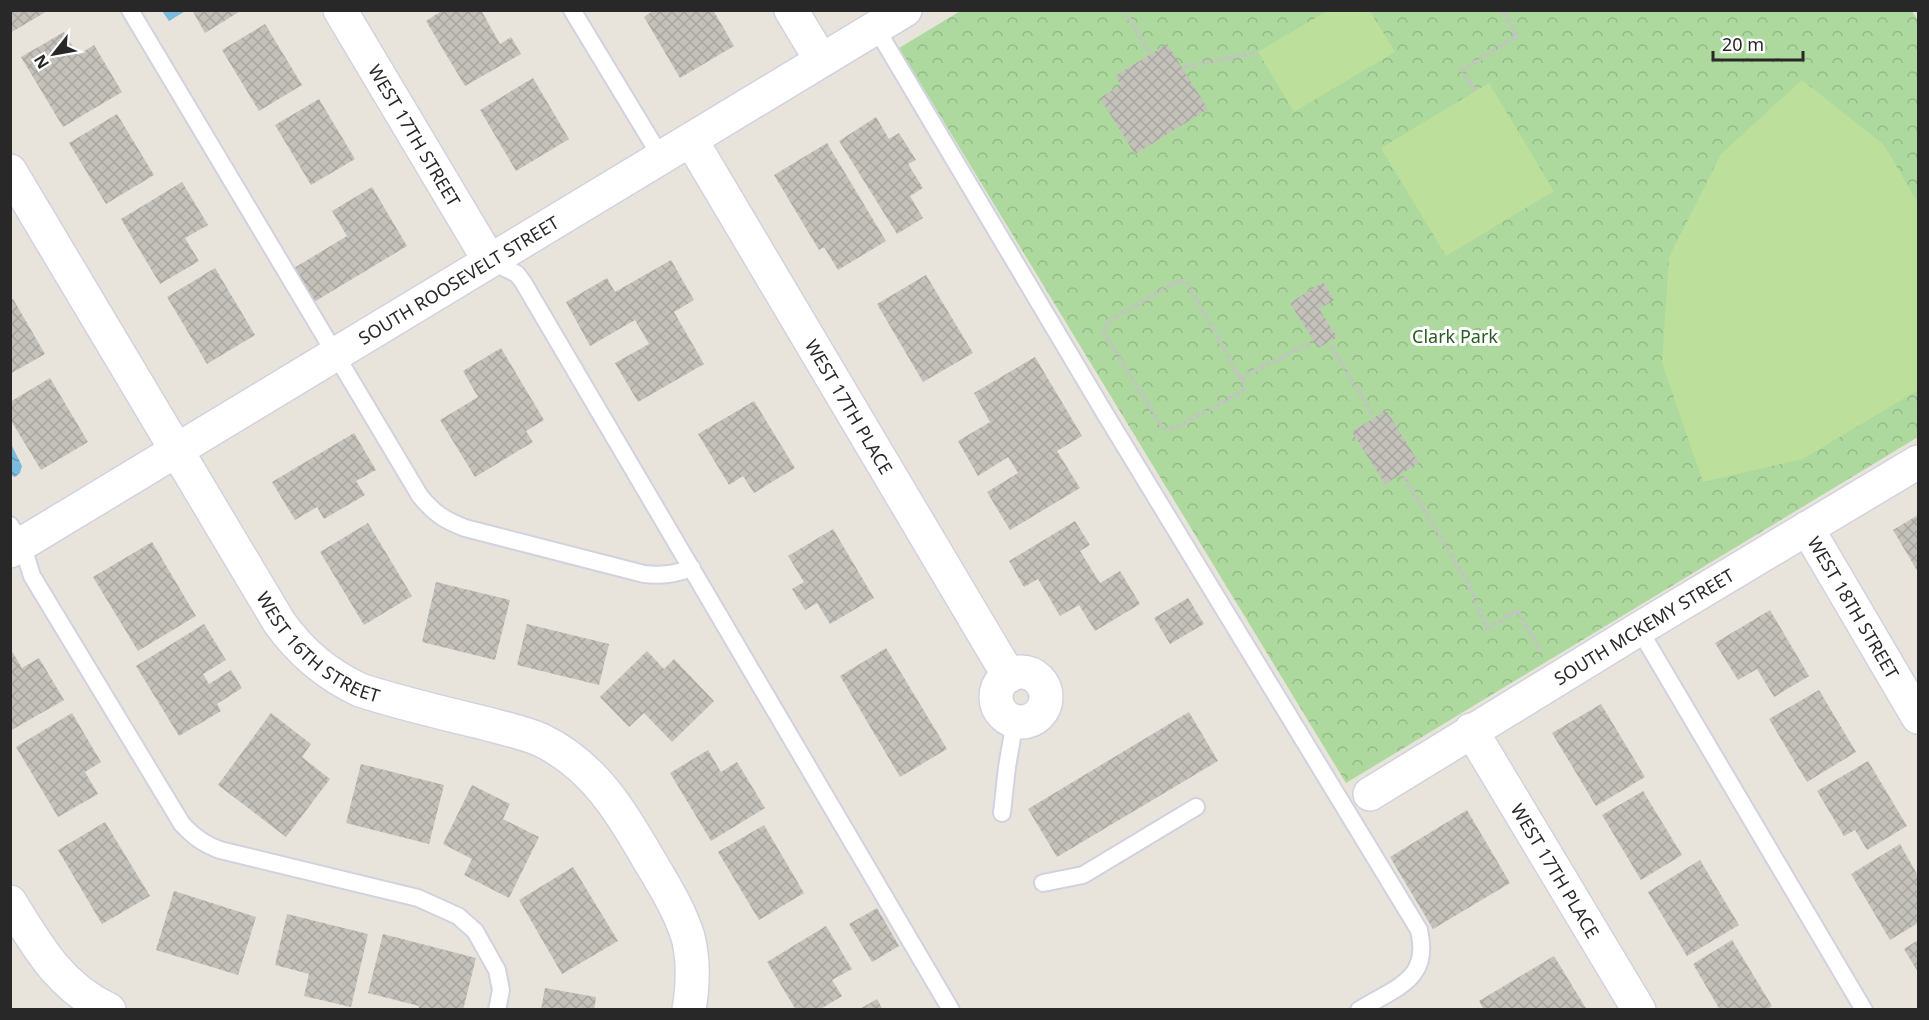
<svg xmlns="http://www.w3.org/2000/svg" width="1929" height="1020" font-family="'Noto Sans',sans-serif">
	<defs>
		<pattern id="park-crowns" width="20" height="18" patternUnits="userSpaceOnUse" patternTransform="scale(1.5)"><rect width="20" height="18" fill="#add99e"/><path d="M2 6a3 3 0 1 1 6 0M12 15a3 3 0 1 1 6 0" fill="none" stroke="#95ba88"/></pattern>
		<pattern id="water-waves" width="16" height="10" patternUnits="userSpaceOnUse" patternTransform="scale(1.5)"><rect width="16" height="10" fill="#7abbde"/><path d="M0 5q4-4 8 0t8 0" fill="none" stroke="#6498b4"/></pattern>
		<pattern id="building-cross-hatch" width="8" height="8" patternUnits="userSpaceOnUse" patternTransform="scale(1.5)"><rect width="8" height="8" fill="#c4c1bb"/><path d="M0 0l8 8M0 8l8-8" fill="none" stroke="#a8a6a1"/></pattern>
	</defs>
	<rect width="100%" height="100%" fill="#e9e4db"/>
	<!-- park -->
	<path fill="url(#park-crowns)" d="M 962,10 L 1912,11 L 1918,21 L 1918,437 L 1346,783 L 899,48 Z"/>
	<!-- pitch -->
	<path fill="#bcdf9b" d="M 1327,11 L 1370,11 L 1395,52 L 1294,112 L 1258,52 Z
		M 1802,80 L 1884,145 L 1918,203 L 1918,390 L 1803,459 L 1703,482 L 1662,363 L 1669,257 L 1721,154 Z
		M 1489,83 L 1554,191 L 1446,256 L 1381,148 Z"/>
	<!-- water -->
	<path fill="url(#water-waves)" d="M 187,10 L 169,21 L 162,11 L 162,10 Z
		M 11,444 L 22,466 L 20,473 L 15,477 L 11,475 Z"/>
	<!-- building -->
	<path fill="url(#building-cross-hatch)" d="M 10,10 L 49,10 L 10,33 Z
		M 192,10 L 242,10 L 205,33 Z
		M 443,10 L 481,10 L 500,44 L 511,37 L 521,54 L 465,86 L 426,21 Z
		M 654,10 L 713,10 L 734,46 L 680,78 L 644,17 Z
		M 265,24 L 302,85 L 259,111 L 222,50 Z
		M 64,32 L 78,55 L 94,45 L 122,92 L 63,127 L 21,57 Z
		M 1167,44 L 1208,109 L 1135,154 L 1100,98 L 1121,85 L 1115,76 Z
		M 533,78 L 569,139 L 516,171 L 480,110 Z
		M 319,99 L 355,159 L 311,185 L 275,125 Z
		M 117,114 L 154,175 L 106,204 L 69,143 Z
		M 876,117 L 889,139 L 899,133 L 916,160 L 908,164 L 923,188 L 910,196 L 923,218 L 897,234 L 839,141 Z
		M 827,143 L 886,241 L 838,270 L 824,247 L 819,250 L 774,175 Z
		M 182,182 L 208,225 L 185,238 L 199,261 L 160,284 L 121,219 Z
		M 372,187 L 407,246 L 314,302 L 294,268 L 347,236 L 332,211 Z
		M 671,260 L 694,300 L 674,312 L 704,364 L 638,402 L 615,363 L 649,344 L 635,320 L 590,346 L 566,302 L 607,278 L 615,292 Z
		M 215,268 L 255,335 L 207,364 L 167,297 Z
		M 926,275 L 973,353 L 923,382 L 877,304 Z
		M 1323,282 L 1334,300 L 1319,309 L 1337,337 L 1318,348 L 1290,303 Z
		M 13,299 L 45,354 L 10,374 L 10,300 Z
		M 501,348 L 544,420 L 526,431 L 533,442 L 475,477 L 440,420 L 478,397 L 463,371 Z
		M 1035,357 L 1082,436 L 1057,451 L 1080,488 L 1010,530 L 987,492 L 1018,473 L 1008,457 L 978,476 L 958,441 L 990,422 L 974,393 Z
		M 50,378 L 88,442 L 41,470 L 10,419 L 10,402 Z
		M 754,401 L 795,468 L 754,493 L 743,476 L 729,485 L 698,434 Z
		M 1386,410 L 1419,463 L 1385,484 L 1352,432 Z
		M 354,433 L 376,470 L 356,481 L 365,495 L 324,519 L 317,507 L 295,520 L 272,482 Z
		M 1918,515 L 1918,572 L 1893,530 Z
		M 1075,521 L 1090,545 L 1080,551 L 1100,583 L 1120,571 L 1140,604 L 1095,631 L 1079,605 L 1060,616 L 1038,579 L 1024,587 L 1009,561 Z
		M 368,523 L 412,596 L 364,625 L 320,552 Z
		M 833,529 L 874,598 L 830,624 L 817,603 L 805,610 L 792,589 L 804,582 L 788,556 Z
		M 152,542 L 196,616 L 138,651 L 93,577 Z
		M 436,582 L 510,600 L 495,660 L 422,642 Z
		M 1188,598 L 1204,624 L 1170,644 L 1154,618 Z
		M 1770,610 L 1809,676 L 1774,697 L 1757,669 L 1738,680 L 1715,643 Z
		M 204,624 L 226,660 L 203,674 L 209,684 L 231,670 L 242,688 L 217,704 L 221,711 L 179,736 L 136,666 Z
		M 527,624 L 609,644 L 599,685 L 517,665 Z
		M 10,648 L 22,668 L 39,658 L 64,700 L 10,731 Z
		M 886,648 L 947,749 L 900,777 L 840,676 Z
		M 647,651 L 664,669 L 674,659 L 714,701 L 672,742 L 644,713 L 629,727 L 600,697 Z
		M 1819,690 L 1856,752 L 1807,782 L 1769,719 Z
		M 1601,704 L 1645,777 L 1596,806 L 1552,733 Z
		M 1189,712 L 1218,761 L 1057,857 L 1028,809 Z
		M 72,713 L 101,762 L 85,772 L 98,794 L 58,817 L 16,747 Z
		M 271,713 L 311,744 L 302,757 L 330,779 L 286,837 L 218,785 Z
		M 708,750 L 721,772 L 737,762 L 765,808 L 711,841 L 670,773 Z
		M 1868,761 L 1907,826 L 1867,850 L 1855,830 L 1844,836 L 1817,791 Z
		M 361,764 L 444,785 L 429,844 L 346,823 Z
		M 472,785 L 510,804 L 503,819 L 539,837 L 509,898 L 464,875 L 472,859 L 443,844 Z
		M 1643,791 L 1682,855 L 1641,880 L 1602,815 Z
		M 1467,810 L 1510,883 L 1433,929 L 1390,857 Z
		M 105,822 L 150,896 L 102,924 L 58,850 Z
		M 764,825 L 804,893 L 759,920 L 718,852 Z
		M 1900,844 L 1918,876 L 1918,923 L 1890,940 L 1851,874 Z
		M 1700,860 L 1739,925 L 1687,956 L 1648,892 Z
		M 573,867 L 618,941 L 562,974 L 519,900 Z
		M 174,891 L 256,917 L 238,975 L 156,950 Z
		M 877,908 L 899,946 L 872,962 L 849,924 Z
		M 287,914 L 368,934 L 351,1007 L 304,996 L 309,974 L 275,965 Z
		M 826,926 L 852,969 L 832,980 L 842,996 L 819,1010 L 796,1010 L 767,962 Z
		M 383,934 L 476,958 L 463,1010 L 418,1010 L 419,1006 L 368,993 Z
		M 1732,940 L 1772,1006 L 1766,1010 L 1720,1010 L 1693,964 Z
		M 1918,940 L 1918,972 L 1904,949 Z
		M 1554,956 L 1587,1010 L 1484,1010 L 1479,1001 Z
		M 545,988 L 596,997 L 594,1010 L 541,1010 Z
		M 877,999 L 883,1010 L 858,1010 Z"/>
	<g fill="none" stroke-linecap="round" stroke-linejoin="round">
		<!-- service casing -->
		<g stroke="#d1d2df" stroke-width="20">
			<path id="service" d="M 130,10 L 420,496 C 434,513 444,520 465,528 L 644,574 C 662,576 675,574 692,568
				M 572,10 L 661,157
				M 876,28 L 1104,412 L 1419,930 C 1431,980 1396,987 1359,1010
				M 489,260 L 517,274 L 523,282 L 951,1010
				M 10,525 L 22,544 L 32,576 L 182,824 C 194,837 204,844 220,850 L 418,898 L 458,916 L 475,931 L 497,970 L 501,990 L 497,1010
				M 1639,629 L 1864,1010
				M 1002,813 L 1007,767 L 1015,721
				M 1043,883 L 1083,875 L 1196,807"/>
		</g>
		<!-- minor casing -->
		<g stroke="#d1d2df" stroke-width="36">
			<g id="minor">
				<path id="s1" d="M 340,10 L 489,260"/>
				<path d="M 791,10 L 821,60"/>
				<path id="s2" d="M 691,140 L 1009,676"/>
				<path id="s3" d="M 10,171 L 279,622 C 301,653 326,674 360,690 C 400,703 442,713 484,723 C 502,728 523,732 541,740 C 593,765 621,811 649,860 C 664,885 679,909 688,937 C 694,961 693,986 689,1010"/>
				<path id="s4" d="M 1807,528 L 1918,717"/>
				<path id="s5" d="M 10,551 L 905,10"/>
				<circle cx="1021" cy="697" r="25"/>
				<path id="s6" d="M 1471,730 L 1639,1010"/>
				<path id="s7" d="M 1370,794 L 1639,629 L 1918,462"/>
				<path d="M 10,902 C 38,947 59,986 109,1010"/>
			</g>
		</g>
		<!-- path -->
		<path stroke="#c3c3c3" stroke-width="4" stroke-dasharray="4.5 3" stroke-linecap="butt" d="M 1124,10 L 1149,52
			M 1184,67 L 1258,52
			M 1475,91 L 1462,70 L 1517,36 L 1502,10
			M 1331,346 L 1373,415
			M 1240,378 L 1187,282 L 1178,281 L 1107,322 L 1104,333 L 1163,428 L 1174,429 L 1243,391 L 1244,385 L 1240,378 L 1310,343
			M 1404,477 L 1468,583 L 1487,629 L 1517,610 L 1541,652"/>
		<!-- service -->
		<use href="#service" stroke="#fff" stroke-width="16"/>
		<!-- minor -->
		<use href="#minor" stroke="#fff" stroke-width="33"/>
	</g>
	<g text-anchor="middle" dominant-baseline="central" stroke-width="6" stroke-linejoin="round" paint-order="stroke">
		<!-- street labels -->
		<g font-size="18" fill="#282828" stroke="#fff">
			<text stroke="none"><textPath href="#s1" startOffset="146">WEST 17TH STREET</textPath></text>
			<text stroke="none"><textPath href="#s5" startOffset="524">SOUTH ROOSEVELT STREET</textPath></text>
			<text stroke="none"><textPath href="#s2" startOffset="310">WEST 17TH PLACE</textPath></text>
			<text stroke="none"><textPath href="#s4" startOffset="92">WEST 18TH STREET</textPath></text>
			<text stroke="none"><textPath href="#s7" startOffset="321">SOUTH MCKEMY STREET</textPath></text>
			<text stroke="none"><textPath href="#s3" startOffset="572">WEST 16TH STREET</textPath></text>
			<text stroke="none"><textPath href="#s6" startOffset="164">WEST 17TH PLACE</textPath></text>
		</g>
		<!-- park labels -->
		<g font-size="18" fill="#295b22" stroke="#fff">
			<text x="1455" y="336">Clark Park</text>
		</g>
	</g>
	<!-- border -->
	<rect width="1929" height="1020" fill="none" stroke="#282828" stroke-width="24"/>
	<!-- north arrow -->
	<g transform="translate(54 54) rotate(239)" stroke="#ffffff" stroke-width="4.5" paint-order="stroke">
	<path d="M0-4.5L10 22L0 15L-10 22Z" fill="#282828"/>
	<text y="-9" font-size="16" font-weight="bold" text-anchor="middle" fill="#282828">N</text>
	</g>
	<!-- scale -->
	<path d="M1713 51v9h90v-9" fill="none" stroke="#282828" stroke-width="3"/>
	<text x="1722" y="51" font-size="18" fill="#282828" stroke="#ffffff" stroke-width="4.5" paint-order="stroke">20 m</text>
</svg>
